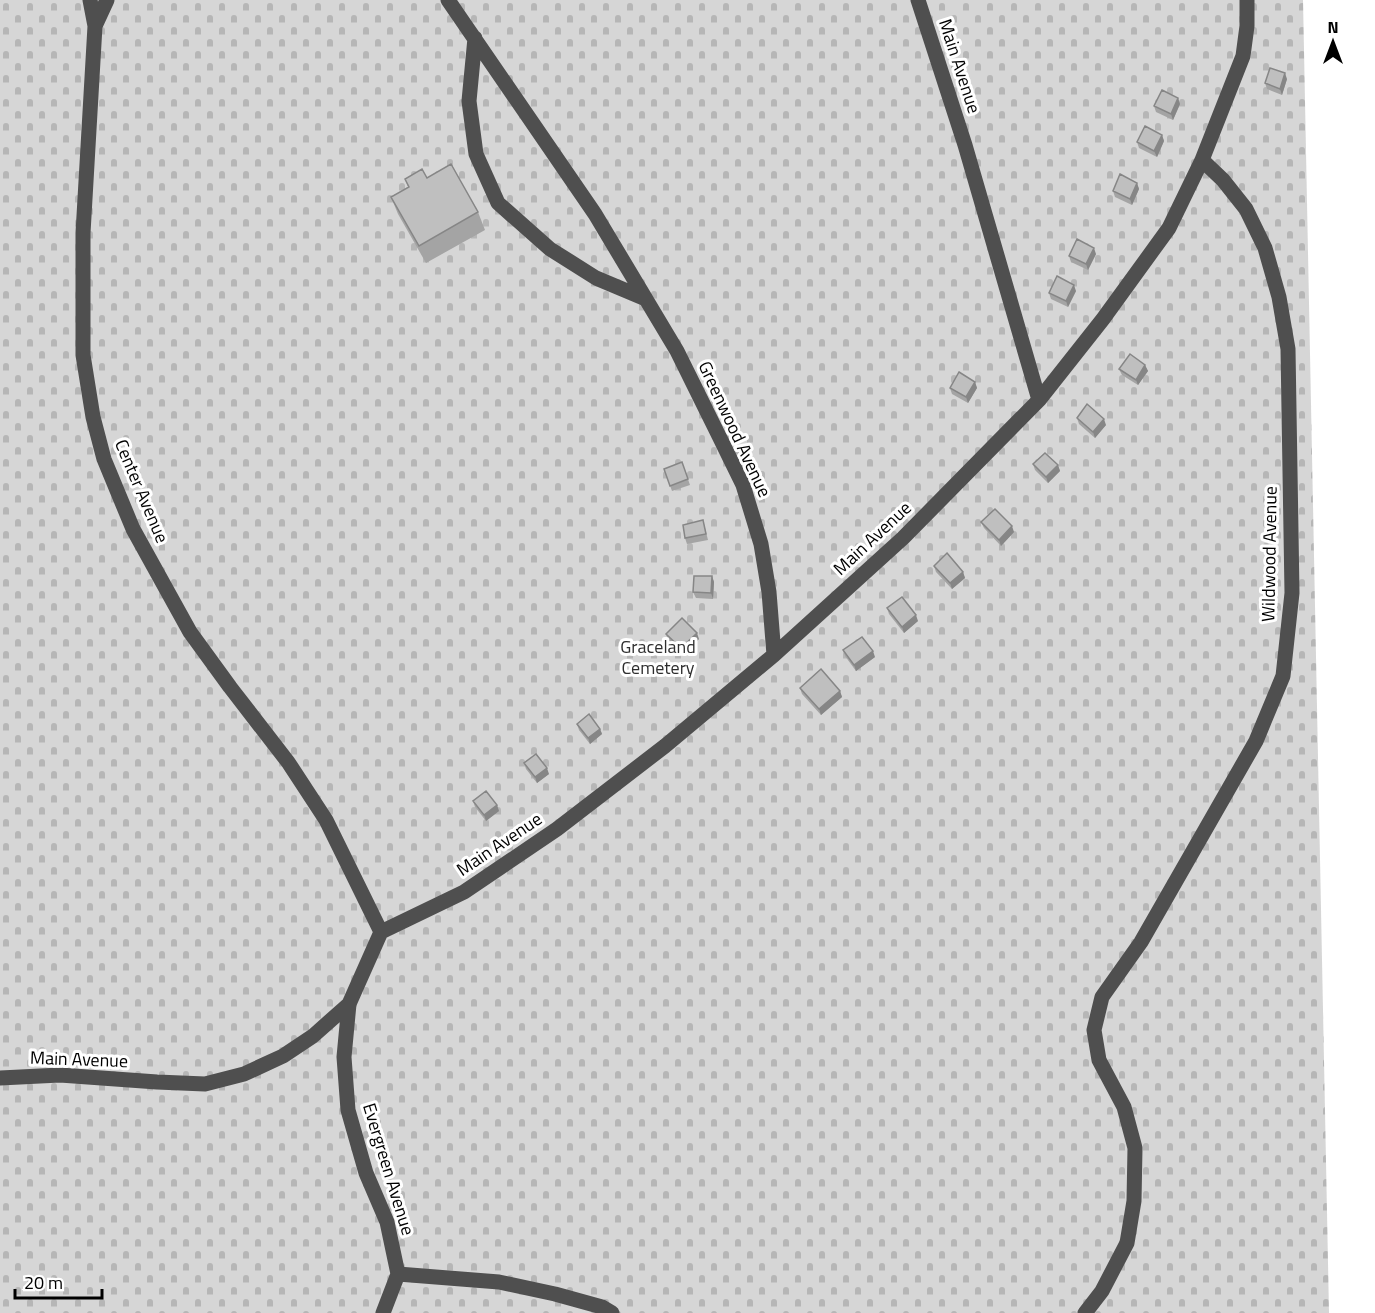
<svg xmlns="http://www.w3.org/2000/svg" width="1375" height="1313" font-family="'Titillium Web',sans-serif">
	<defs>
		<pattern id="cemetery-stones" width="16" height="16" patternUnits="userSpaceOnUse" patternTransform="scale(1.5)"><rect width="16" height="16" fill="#d6d6d6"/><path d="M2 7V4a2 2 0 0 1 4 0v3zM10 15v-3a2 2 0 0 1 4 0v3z" fill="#b6b6b6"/></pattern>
	</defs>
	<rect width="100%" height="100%" fill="#fff"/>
	<!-- cemetery -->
	<path fill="url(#cemetery-stones)" d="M 0,0 L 1303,0 L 1329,1313 L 0,1313 Z"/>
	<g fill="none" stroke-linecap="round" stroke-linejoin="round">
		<!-- minor -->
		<path stroke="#4f4f4f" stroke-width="15" d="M 90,0 L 95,26 L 83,233 L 83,355 L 93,417 L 104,459 L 133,529 L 190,632 L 230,687 L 288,762 L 326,820 L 381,932
			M 448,0 L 595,214 L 677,351 L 719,436 L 743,485 L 761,544 L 769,592 L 774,655
			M 95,26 L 107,0
			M 475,38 L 469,101 L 476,154 L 498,203 L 550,249 L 596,278 L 646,299
			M 1039,400 L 1103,319 L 1169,228 L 1202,160
			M 381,932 L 464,892 L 557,829 L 665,746 L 774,655 L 903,538 L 1039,400 L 965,145 L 918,0
			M 381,932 L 349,1004 L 344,1057 L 348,1110 L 366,1173 L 387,1222 L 398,1274 L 383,1313
			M 0,1078 L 60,1075 L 157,1082 L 205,1084 L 244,1074 L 283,1056 L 313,1036 L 349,1004
			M 398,1274 L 499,1282 L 555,1294 L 602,1307 L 612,1313
			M 1085,1313 L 1102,1291 L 1127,1243 L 1134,1201 L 1135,1148 L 1124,1107 L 1099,1060 L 1094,1030 L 1102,997 L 1141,942 L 1256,741 L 1283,676 L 1292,593 L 1288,349 L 1279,297 L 1265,248 L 1246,209 L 1223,180 L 1202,160 L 1243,56 L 1247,26 L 1247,0"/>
	</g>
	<!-- wall -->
	<path fill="#a4a4a4" d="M 1287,79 L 1282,95 L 1267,89 L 1265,83 Z
		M 1178,98 L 1180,104 L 1173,120 L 1156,112 L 1154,106 Z
		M 1162,135 L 1164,141 L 1157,157 L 1139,148 L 1137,142 Z
		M 405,179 L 478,212 L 485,230 L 426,263 L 398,214 L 391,197 L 408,187 Z
		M 1137,183 L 1139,189 L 1132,205 L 1115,197 L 1113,191 Z
		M 1096,254 L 1088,270 L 1071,262 L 1069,256 Z
		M 1076,291 L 1068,307 L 1051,299 L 1049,293 Z
		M 1145,365 L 1148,371 L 1138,385 L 1122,375 L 1119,369 Z
		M 975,382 L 977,388 L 968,403 L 952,394 L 950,388 Z
		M 1077,418 L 1106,425 L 1095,438 L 1079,424 Z
		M 682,462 L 690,485 L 672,491 L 664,469 Z
		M 1033,464 L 1058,465 L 1060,471 L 1048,483 L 1035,470 Z
		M 703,520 L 708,540 L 687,544 L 685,538 Z
		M 981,522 L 1014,532 L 1001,546 L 984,528 Z
		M 934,566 L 963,572 L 965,578 L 952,589 L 936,572 Z
		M 712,576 L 714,582 L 713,599 L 696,598 L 693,592 Z
		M 887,608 L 918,621 L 904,633 L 889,614 Z
		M 666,634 L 699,639 L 683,654 L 668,640 Z
		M 843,650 L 875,657 L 856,671 L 845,656 Z
		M 800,688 L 840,691 L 842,697 L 821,715 L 802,694 Z
		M 577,724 L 600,729 L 602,734 L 590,744 L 579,730 Z
		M 524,763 L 549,774 L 537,783 L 526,769 Z
		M 473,801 L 497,805 L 499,811 L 486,821 L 475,807 Z"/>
	<!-- shaded-wall -->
	<path fill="#868686" d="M 1285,73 L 1287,79 L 1282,95 L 1280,89 Z
		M 1178,98 L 1180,104 L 1173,120 L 1171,114 Z
		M 1162,135 L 1164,141 L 1157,157 L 1154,151 Z
		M 1137,183 L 1139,189 L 1132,205 L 1130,199 Z
		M 1094,248 L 1096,254 L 1088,270 L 1086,264 Z
		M 1074,285 L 1076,291 L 1068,307 L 1066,301 Z
		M 1145,365 L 1148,371 L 1138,385 L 1136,380 Z
		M 975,382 L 977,388 L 968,403 L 966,397 Z
		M 1104,419 L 1106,425 L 1095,438 L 1093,432 Z
		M 1058,465 L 1060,471 L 1048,483 L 1046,477 Z
		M 1012,526 L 1014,532 L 1001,546 L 999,540 Z
		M 963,572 L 965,578 L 952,589 L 950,583 Z
		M 712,576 L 714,582 L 713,599 L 711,593 Z
		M 916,615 L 918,621 L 904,633 L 902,627 Z
		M 697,633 L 699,639 L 683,654 L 681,648 Z
		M 873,651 L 875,657 L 856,671 L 854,665 Z
		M 840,691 L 842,697 L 821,715 L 819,709 Z
		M 600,729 L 602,734 L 590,744 L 588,738 Z
		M 547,768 L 549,774 L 537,783 L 535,777 Z
		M 497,805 L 499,811 L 486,821 L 484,815 Z"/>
	<!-- building -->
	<path fill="#bfbfbf" stroke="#868686" stroke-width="1.5" d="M 1270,68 L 1285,73 L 1280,89 L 1265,83 Z
		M 1162,90 L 1178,98 L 1171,114 L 1154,106 Z
		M 1145,126 L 1162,135 L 1154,151 L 1137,142 Z
		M 451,164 L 478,212 L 419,246 L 391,197 L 409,187 L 405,179 L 422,169 L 427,178 Z
		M 1120,174 L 1137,183 L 1130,199 L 1113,191 Z
		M 1077,239 L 1094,248 L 1086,264 L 1069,256 Z
		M 1057,276 L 1074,285 L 1066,301 L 1049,293 Z
		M 1130,354 L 1145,365 L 1136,380 L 1119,369 Z
		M 959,372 L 975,382 L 966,397 L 950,388 Z
		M 1087,404 L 1104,419 L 1093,432 L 1077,418 Z
		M 1045,453 L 1058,465 L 1046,477 L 1033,464 Z
		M 682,462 L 688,479 L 670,486 L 664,469 Z
		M 995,509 L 1012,526 L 999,540 L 981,522 Z
		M 703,520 L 706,534 L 685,538 L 683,525 Z
		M 947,553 L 963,572 L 950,583 L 934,566 Z
		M 694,576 L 712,576 L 711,593 L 693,592 Z
		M 902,597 L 916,615 L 902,627 L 887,608 Z
		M 682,618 L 697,633 L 681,648 L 666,634 Z
		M 862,637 L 873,651 L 854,665 L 843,650 Z
		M 821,669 L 840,691 L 819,709 L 800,688 Z
		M 589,714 L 600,729 L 588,738 L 577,724 Z
		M 536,754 L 547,768 L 535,777 L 524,763 Z
		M 486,791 L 497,805 L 484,815 L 473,801 Z"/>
	<g text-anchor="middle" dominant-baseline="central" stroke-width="6" stroke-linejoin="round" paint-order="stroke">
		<!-- street labels -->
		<g font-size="18" fill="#000" stroke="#fff">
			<text transform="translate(960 66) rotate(72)">Main Avenue</text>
			<text transform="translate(735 429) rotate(65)">Greenwood Avenue</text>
			<text transform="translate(142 491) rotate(67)">Center Avenue</text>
			<text transform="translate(872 538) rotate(-43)">Main Avenue</text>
			<text transform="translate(1269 554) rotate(-89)">Wildwood Avenue</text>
			<text transform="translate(499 844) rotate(-34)">Main Avenue</text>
			<text transform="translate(79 1059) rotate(2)">Main Avenue</text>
			<text transform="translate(389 1169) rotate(73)">Evergreen Avenue</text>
		</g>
		<!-- park labels -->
		<g font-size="18" fill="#2d2d2d" stroke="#fff">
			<text x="658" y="646">Graceland<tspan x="658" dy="21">Cemetery</tspan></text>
		</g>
	</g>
	<!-- north arrow -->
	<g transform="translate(1333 42)" stroke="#ffffff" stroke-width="4.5" paint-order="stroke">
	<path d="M0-4.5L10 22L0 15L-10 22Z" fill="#000000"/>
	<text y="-9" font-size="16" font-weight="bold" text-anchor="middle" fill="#000000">N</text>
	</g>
	<!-- scale -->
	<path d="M15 1289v9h87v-9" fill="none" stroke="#000000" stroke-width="3"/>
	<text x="24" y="1289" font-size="18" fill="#000000" stroke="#ffffff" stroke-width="4.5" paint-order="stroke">20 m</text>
</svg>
